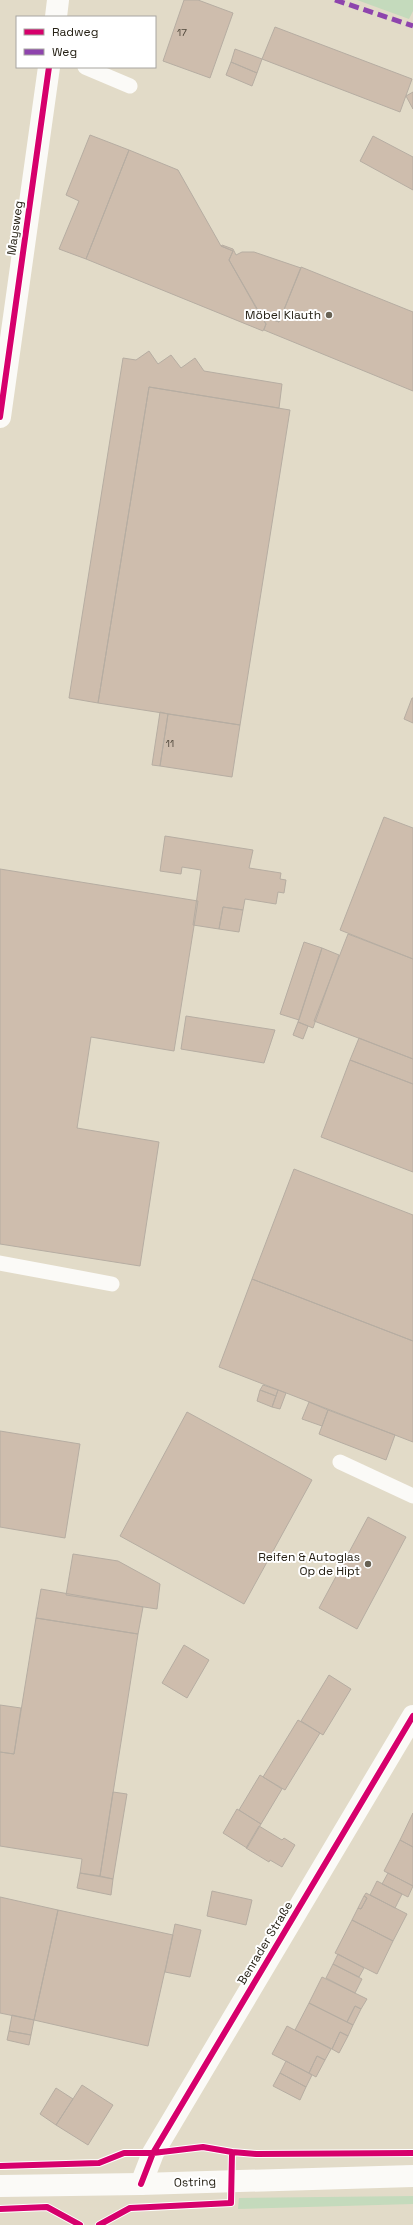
<svg xmlns="http://www.w3.org/2000/svg" width="413" height="2225" font-family="'Space Grotesk',sans-serif">
	<rect width="100%" height="100%" fill="#e2dbc8"/>
	<!-- green -->
	<path fill="#c4dabc" d="M 357,0 L 413,0 L 413,11 L 409,19 Z
		M 413,2196 L 413,2204 L 238,2209 L 239,2198 Z"/>
	<!-- building -->
	<path fill="#cebdad" stroke="#b6ada2" d="M 184,0 L 198,0 L 233,13 L 210,78 L 163,61 Z
		M 275,27 L 412,79 L 400,112 L 262,59 Z
		M 235,49 L 262,59 L 257,73 L 231,62 Z
		M 231,62 L 257,73 L 252,86 L 226,75 Z
		M 413,92 L 413,109 L 406,96 Z
		M 90,135 L 129,150 L 86,259 L 59,249 L 79,201 L 66,195 Z
		M 373,136 L 413,157 L 413,190 L 360,161 Z
		M 129,150 L 178,170 L 221,246 L 233,251 L 229,260 L 266,324 L 263,331 L 86,259 Z
		M 222,245 L 233,249 L 236,255 L 242,252 L 254,252 L 301,268 L 279,322 L 260,315 L 229,260 L 233,251 L 221,246 Z
		M 301,267 L 413,312 L 413,391 L 264,330 L 266,324 L 260,315 L 279,322 Z
		M 149,351 L 158,364 L 171,355 L 181,368 L 195,358 L 204,371 L 282,384 L 279,408 L 149,387 L 98,703 L 69,698 L 123,358 L 136,360 Z
		M 149,387 L 290,410 L 240,725 L 98,703 Z
		M 412,698 L 413,698 L 413,723 L 404,719 Z
		M 160,712 L 168,714 L 160,766 L 152,765 Z
		M 168,714 L 240,725 L 232,777 L 160,766 Z
		M 384,817 L 413,828 L 413,959 L 340,930 Z
		M 165,836 L 253,850 L 249,868 L 281,873 L 280,879 L 286,880 L 284,893 L 278,892 L 276,904 L 245,899 L 243,910 L 223,907 L 219,929 L 193,925 L 201,870 L 182,867 L 181,874 L 160,871 Z
		M 0,869 L 198,901 L 174,1051 L 91,1037 L 77,1128 L 159,1142 L 140,1266 L 0,1244 Z
		M 223,907 L 243,910 L 239,932 L 219,929 Z
		M 348,934 L 413,959 L 413,1059 L 314,1021 Z
		M 304,942 L 322,948 L 299,1020 L 280,1014 Z
		M 322,948 L 339,955 L 313,1028 L 298,1022 Z
		M 186,1016 L 275,1030 L 264,1063 L 181,1049 Z
		M 298,1022 L 308,1026 L 303,1039 L 293,1035 Z
		M 359,1038 L 413,1059 L 413,1084 L 350,1060 Z
		M 350,1060 L 413,1084 L 413,1172 L 321,1137 Z
		M 294,1169 L 413,1215 L 413,1341 L 252,1279 Z
		M 252,1279 L 413,1341 L 413,1442 L 219,1367 Z
		M 263,1385 L 278,1390 L 276,1396 L 260,1390 Z
		M 260,1390 L 276,1396 L 272,1407 L 257,1401 Z
		M 278,1390 L 286,1393 L 280,1409 L 272,1407 Z
		M 309,1402 L 328,1410 L 322,1426 L 302,1419 Z
		M 328,1410 L 395,1435 L 386,1460 L 319,1434 Z
		M 187,1412 L 312,1480 L 244,1604 L 120,1536 Z
		M 0,1431 L 80,1444 L 65,1538 L 0,1527 Z
		M 368,1517 L 406,1537 L 357,1629 L 319,1608 Z
		M 73,1554 L 118,1561 L 160,1584 L 157,1609 L 66,1595 Z
		M 41,1589 L 143,1607 L 138,1634 L 36,1618 Z
		M 36,1618 L 138,1634 L 100,1876 L 80,1873 L 82,1859 L 0,1846 L 0,1752 L 14,1754 Z
		M 184,1645 L 209,1660 L 187,1698 L 162,1683 Z
		M 329,1675 L 351,1689 L 323,1735 L 301,1721 Z
		M 0,1705 L 21,1708 L 14,1754 L 0,1752 Z
		M 298,1720 L 320,1733 L 285,1790 L 263,1777 Z
		M 260,1775 L 282,1789 L 261,1824 L 239,1810 Z
		M 113,1792 L 127,1794 L 113,1879 L 100,1876 Z
		M 237,1809 L 261,1824 L 247,1848 L 223,1833 Z
		M 413,1813 L 413,1847 L 400,1840 Z
		M 259,1826 L 282,1840 L 284,1838 L 295,1845 L 282,1867 L 270,1860 L 269,1862 L 246,1848 Z
		M 400,1840 L 413,1847 L 413,1886 L 384,1871 Z
		M 80,1873 L 113,1879 L 111,1895 L 77,1888 Z
		M 388,1873 L 413,1886 L 408,1897 L 382,1884 Z
		M 377,1881 L 402,1894 L 395,1908 L 370,1895 Z
		M 212,1891 L 252,1900 L 246,1925 L 207,1916 Z
		M 366,1893 L 407,1914 L 393,1941 L 352,1920 L 358,1908 L 361,1909 L 367,1898 L 364,1896 Z
		M 364,1896 L 367,1898 L 361,1909 L 358,1908 Z
		M 0,1897 L 58,1910 L 34,2020 L 0,2013 Z
		M 58,1910 L 173,1935 L 148,2046 L 34,2020 Z
		M 352,1920 L 393,1941 L 377,1974 L 335,1953 Z
		M 175,1924 L 201,1930 L 190,1977 L 165,1972 Z
		M 338,1954 L 364,1968 L 359,1977 L 333,1964 Z
		M 333,1964 L 362,1979 L 355,1993 L 326,1978 Z
		M 322,1977 L 367,1999 L 361,2009 L 355,2006 L 347,2022 L 309,2003 Z
		M 309,2003 L 353,2025 L 348,2036 L 340,2032 L 332,2049 L 295,2030 Z
		M 355,2006 L 361,2009 L 353,2025 L 347,2022 Z
		M 12,2015 L 34,2020 L 31,2035 L 9,2031 Z
		M 287,2026 L 331,2049 L 325,2060 L 317,2056 L 309,2073 L 272,2054 Z
		M 9,2031 L 31,2035 L 29,2045 L 7,2040 Z
		M 340,2032 L 348,2036 L 339,2053 L 332,2049 Z
		M 317,2056 L 325,2060 L 316,2077 L 309,2073 Z
		M 286,2061 L 312,2075 L 306,2087 L 280,2073 Z
		M 280,2073 L 306,2087 L 300,2100 L 273,2086 Z
		M 82,2085 L 113,2105 L 88,2145 L 56,2125 Z
		M 56,2088 L 73,2099 L 56,2125 L 40,2114 Z"/>
	<g fill="none" stroke-linecap="round" stroke-linejoin="round">
		<!-- service -->
		<path stroke="#fbfaf7" stroke-width="15" d="M 85,67 L 130,86
			M 0,1263 L 112,1284
			M 340,1462 L 413,1496"/>
		<!-- minor -->
		<path stroke="#fbfaf7" stroke-width="22" d="M 56,17 L 58,0
			M 0,417 L 49,67
			M 141,2184 L 153,2153 L 413,1716"/>
		<!-- secondary -->
		<path stroke="#fbfaf7" stroke-width="22" d="M 0,2186 L 141,2184 L 413,2176"/>
		<!-- quiet -->
		<path stroke="#8e44ad" stroke-width="5" stroke-dasharray="10 5" stroke-linecap="butt" d="M 335,0 L 413,26"/>
		<!-- cycleway casing -->
		<g stroke="#fff" stroke-width="8">
			<path id="cycleway" d="M 0,417 L 49,67
				M 232,2152 L 256,2154 L 413,2153
				M 0,2166 L 99,2163 L 124,2153 L 153,2153 L 203,2147 L 232,2152 L 231,2203 L 130,2208 L 99,2225
				M 141,2184 L 153,2153 L 413,1716
				M 0,2209 L 47,2207 L 80,2225"/>
		</g>
		<!-- cycleway -->
		<use href="#cycleway" stroke="#d6006c" stroke-width="6"/>
	</g>
	<!-- markers -->
	<g fill="#686254" stroke="#fff" stroke-width="1.5">
		<circle cx="329" cy="315" r="4"/>
		<circle cx="368" cy="1564" r="4"/>
	</g>
	<g text-anchor="middle" dominant-baseline="central" stroke-width="4" stroke-linejoin="round" paint-order="stroke">
		<!-- number labels -->
		<g font-size="10" fill="#50483b">
			<text x="182" y="32">17</text>
			<text x="170" y="743">11</text>
		</g>
		<!-- street labels -->
		<g font-size="12" fill="#262115" stroke="#fff">
			<text transform="translate(15 228) rotate(-82)">Maysweg</text>
			<text transform="translate(265 1943) rotate(-59)">Benrader Straße</text>
			<text transform="translate(195 2182) rotate(-2)">Ostring</text>
		</g>
		<!-- poi labels -->
		<g font-size="12" fill="#262115" stroke="#fff" text-anchor="end">
			<text x="321" y="315">Möbel Klauth</text>
			<text x="360" y="1557">Reifen &amp; Autoglas<tspan x="360" dy="14">Op de Hipt</tspan></text>
		</g>
	</g>
	<!-- legend -->
	<rect x="16" y="16" width="140" height="52" fill="#ffffff" stroke="#a8a6a1"/>
	<rect x="24" y="29" width="20" height="6" fill="#d6006c" stroke="#a8a6a1"/>
	<text x="52" y="36" font-size="12" fill="#262115">Radweg</text>
	<rect x="24" y="49" width="20" height="6" fill="#8e44ad" stroke="#a8a6a1"/>
	<text x="52" y="56" font-size="12" fill="#262115">Weg</text>
</svg>
